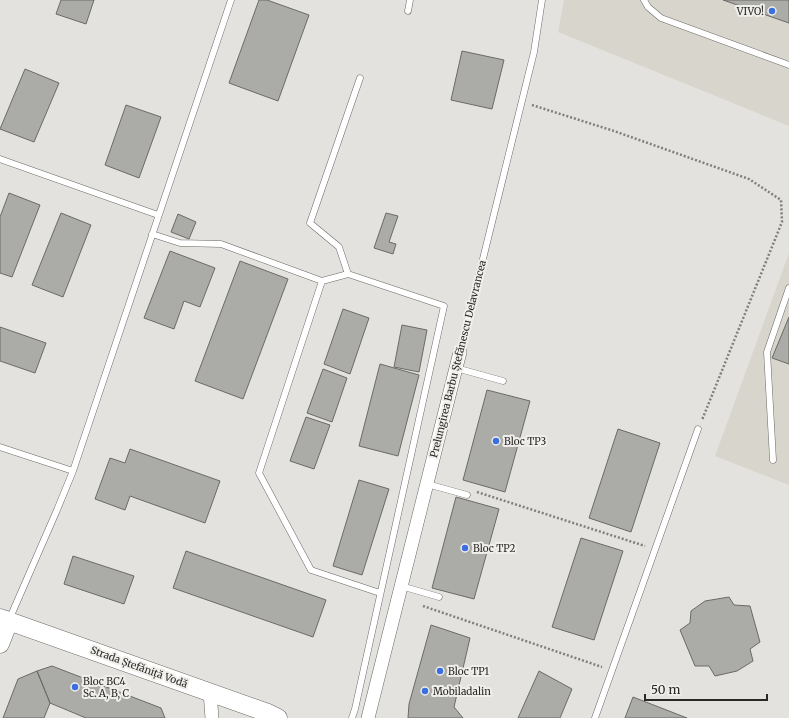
<svg xmlns="http://www.w3.org/2000/svg" width="789" height="718" font-family="Merriweather,serif">
	<rect width="100%" height="100%" fill="#e3e2de"/>
	<!-- built -->
	<path fill="#d8d6cc" d="M 564,0 L 789,0 L 789,126 L 558,32 Z
		M 789,253 L 789,485 L 715,456 Z"/>
	<!-- building -->
	<path fill="#ababa7" stroke="#6b6a67" d="M 61,0 L 94,0 L 86,24 L 56,14 Z
		M 259,0 L 267,0 L 309,15 L 278,101 L 229,83 Z
		M 723,0 L 789,0 L 789,23 Z
		M 462,51 L 504,60 L 492,109 L 451,100 Z
		M 25,69 L 59,83 L 34,142 L 0,129 Z
		M 126,105 L 161,117 L 139,178 L 105,165 Z
		M 9,193 L 40,205 L 12,277 L 0,273 L 0,217 Z
		M 61,213 L 91,225 L 63,297 L 32,285 Z
		M 386,213 L 398,216 L 389,242 L 396,244 L 393,254 L 374,248 Z
		M 178,214 L 196,222 L 189,239 L 171,232 Z
		M 170,251 L 215,268 L 200,307 L 184,301 L 174,329 L 144,318 Z
		M 240,261 L 288,279 L 243,399 L 195,381 Z
		M 343,309 L 369,318 L 350,374 L 324,364 Z
		M 789,317 L 789,364 L 772,358 Z
		M 402,325 L 427,330 L 419,372 L 394,367 Z
		M 0,327 L 46,343 L 35,373 L 0,361 Z
		M 380,364 L 419,375 L 398,456 L 359,446 Z
		M 323,369 L 347,378 L 332,422 L 307,413 Z
		M 487,390 L 530,401 L 505,492 L 463,480 Z
		M 306,417 L 330,425 L 314,469 L 290,461 Z
		M 618,429 L 660,443 L 631,532 L 589,518 Z
		M 130,449 L 220,481 L 205,523 L 130,496 L 125,510 L 95,499 L 110,458 L 125,463 Z
		M 359,480 L 389,489 L 362,575 L 333,566 Z
		M 456,497 L 499,509 L 474,599 L 432,588 Z
		M 581,538 L 623,551 L 594,640 L 552,627 Z
		M 186,551 L 326,600 L 313,637 L 173,588 Z
		M 73,556 L 134,576 L 124,604 L 64,584 Z
		M 729,597 L 734,605 L 750,606 L 760,642 L 750,649 L 753,661 L 737,671 L 715,676 L 709,666 L 695,666 L 680,630 L 690,623 L 691,611 L 705,601 Z
		M 431,625 L 470,638 L 454,707 L 463,718 L 408,718 L 409,704 Z
		M 52,666 L 161,708 L 165,718 L 86,718 L 50,703 L 37,671 Z
		M 37,671 L 50,703 L 44,718 L 3,718 L 18,679 Z
		M 539,671 L 572,689 L 560,718 L 518,718 Z
		M 633,697 L 687,718 L 625,718 Z"/>
	<g fill="none" stroke-linecap="round" stroke-linejoin="round">
		<!-- lane casing -->
		<g stroke="#696865" stroke-width="7">
			<path id="lane" d="M 644,0 L 648,7 L 661,18 L 789,65
				M 408,11 L 410,0
				M 0,159 L 158,215
				M 152,234 L 180,243 L 221,244 L 322,281
				M 348,274 L 339,247 L 310,223 L 360,78
				M 460,352 L 534,52 L 542,0
				M 456,368 L 503,381
				M 0,447 L 73,471
				M 773,460 L 767,352 L 789,288
				M 427,484 L 467,495
				M 401,586 L 439,597
				M 9,620 L 57,510 L 73,471 L 231,0
				M 352,718 L 355,709 L 444,306 L 348,274 L 322,281 L 259,473 L 311,570 L 380,593
				M 595,718 L 698,429"/>
		</g>
		<!-- street casing -->
		<g stroke="#696865" stroke-width="14">
			<path id="street" d="M 210,692 L 212,718
				M 368,718 L 460,352"/>
		</g>
		<!-- secondary casing -->
		<g stroke="#696865" stroke-width="19">
			<path id="secondary" d="M 0,618 L 268,713 L 278,718
				M 0,644 L 9,621"/>
		</g>
		<!-- path -->
		<path stroke="#807f7c" stroke-width="2.5" stroke-dasharray="2 2" stroke-linecap="butt" d="M 532,105 L 614,131 L 749,179 L 781,200 L 782,222 L 702,420
			M 477,492 L 645,546
			M 423,606 L 602,667"/>
		<!-- lane -->
		<use href="#lane" stroke="#fff" stroke-width="6"/>
		<!-- street -->
		<use href="#street" stroke="#fff" stroke-width="13"/>
		<!-- secondary -->
		<use href="#secondary" stroke="#fff" stroke-width="18"/>
	</g>
	<!-- markers -->
	<g fill="#3b6ede" stroke="#f0efeb" stroke-width="1.5">
		<circle cx="772" cy="11" r="4"/>
		<circle cx="496" cy="441" r="4"/>
		<circle cx="465" cy="548" r="4"/>
		<circle cx="440" cy="671" r="4"/>
		<circle cx="75" cy="687" r="4"/>
		<circle cx="425" cy="691" r="4"/>
	</g>
	<g text-anchor="middle" dominant-baseline="central" stroke-width="4" stroke-linejoin="round" paint-order="stroke">
		<!-- poi labels -->
		<g font-size="10" fill="#282826" stroke="#f0efeb" text-anchor="start">
			<text x="764" y="11" text-anchor="end">VIVO!</text>
			<text x="504" y="441">Bloc TP3</text>
			<text x="473" y="548">Bloc TP2</text>
			<text x="448" y="671">Bloc TP1</text>
			<text x="83" y="681">Bloc BC4<tspan x="83" dy="12">Sc. A, B, C</tspan></text>
			<text x="433" y="691">Mobiladalin</text>
		</g>
		<!-- street labels -->
		<g font-size="10" fill="#282826" stroke="#f0efeb">
			<text transform="translate(458 359) rotate(-76)">Prelungirea Barbu Ștefănescu Delavrancea</text>
			<text transform="translate(139 667) rotate(20)">Strada Ștefăniță Vodă</text>
		</g>
	</g>
	<!-- scale -->
	<path d="M645 694v6h122v-6" fill="none" stroke="#282826" stroke-width="2"/>
	<text x="651" y="694" font-size="12" fill="#282826" stroke="#f0efeb" stroke-width="3" paint-order="stroke">50 m</text>
</svg>
